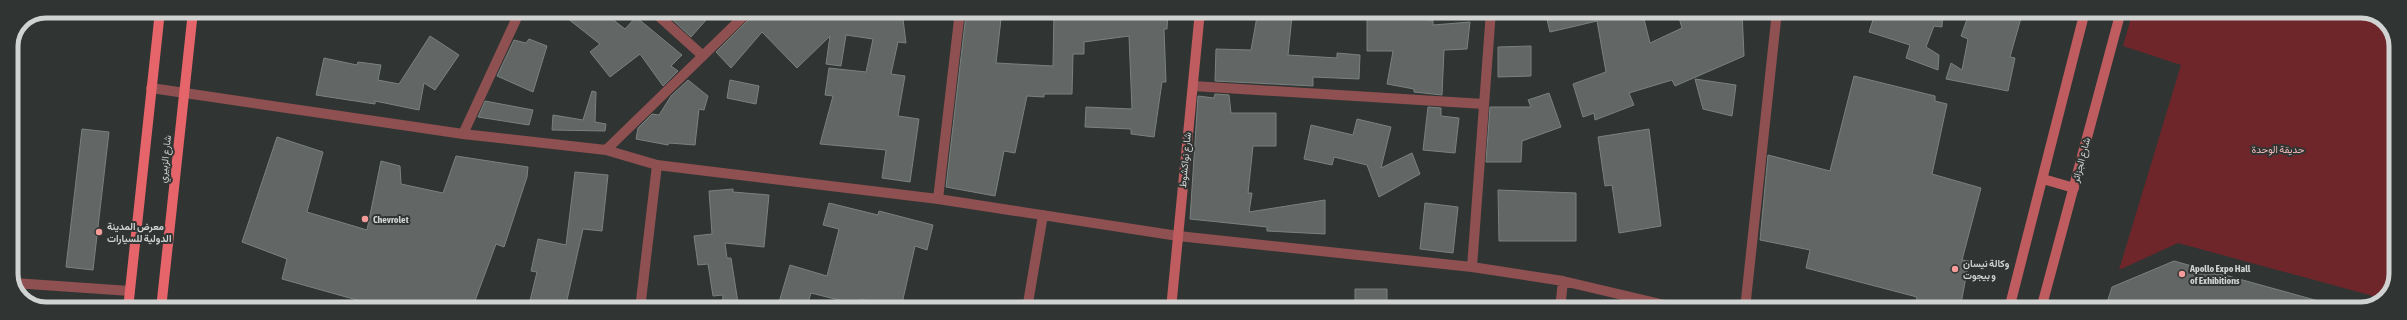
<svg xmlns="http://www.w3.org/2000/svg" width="2407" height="320" font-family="'Asap Condensed',Vazirmatn,sans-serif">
	<rect width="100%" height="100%" fill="#303533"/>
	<!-- green -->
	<path fill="#6f262a" d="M 2133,11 L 2365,11 L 2386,22 L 2396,42 L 2396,278 L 2384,299 L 2178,243 L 2119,270 L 2181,65 L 2123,46 Z"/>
	<!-- building -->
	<path fill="#626766" stroke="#7b817f" d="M 558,11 L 602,11 L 625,29 L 636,17 L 682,55 L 671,66 L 678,71 L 663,86 L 640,54 L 610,77 L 590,52 L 600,44 Z
		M 663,11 L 714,11 L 691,37 Z
		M 757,11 L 902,11 L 906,43 L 898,42 L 891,74 L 905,76 L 898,116 L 919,119 L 910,182 L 882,178 L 886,150 L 820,144 L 833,96 L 825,95 L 829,68 L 866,72 L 873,39 L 846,35 L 841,66 L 826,64 L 830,36 L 797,68 L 762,32 L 731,68 L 716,52 Z
		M 1098,11 L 1168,11 L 1167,29 L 1164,29 L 1166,82 L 1162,82 L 1154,137 L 1131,134 L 1131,129 L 1085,127 L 1086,107 L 1132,109 L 1129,36 L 1084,42 L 1084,54 L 1073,54 L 1072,94 L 1044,94 L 1044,97 L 1027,96 L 1015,153 L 1004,151 L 995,196 L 946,187 L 966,14 L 1001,19 L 996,63 L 1053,66 L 1054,13 L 1099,13 Z
		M 1258,11 L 1292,16 L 1288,55 L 1337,58 L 1337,53 L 1360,55 L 1359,79 L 1313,77 L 1313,86 L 1215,81 L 1216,49 L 1251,50 Z
		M 1367,11 L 1426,11 L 1428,21 L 1433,20 L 1433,25 L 1470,22 L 1467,49 L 1444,50 L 1442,95 L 1414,92 L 1414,89 L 1387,84 L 1393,51 L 1367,51 Z
		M 1545,11 L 1642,11 L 1650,43 L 1682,28 L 1677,11 L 1742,11 L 1744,56 L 1675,86 L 1672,80 L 1629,93 L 1634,105 L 1595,120 L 1594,113 L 1583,117 L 1573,84 L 1606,72 L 1597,21 L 1550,32 Z
		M 1876,11 L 1891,11 L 1917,20 L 1918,11 L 1943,11 L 1942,27 L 1934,26 L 1926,47 L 1939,55 L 1938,70 L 1906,58 L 1910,45 L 1869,32 Z
		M 1970,11 L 2023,11 L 2010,57 L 2015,58 L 2008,91 L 1946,79 L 1951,63 L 1962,70 L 1968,39 L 1961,36 Z
		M 430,36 L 459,55 L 435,90 L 424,83 L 419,110 L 375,101 L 375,104 L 316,95 L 324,58 L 357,65 L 358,62 L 381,65 L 378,80 L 399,84 Z
		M 529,39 L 547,46 L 533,92 L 497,76 L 514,40 L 526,43 Z
		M 1531,46 L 1531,76 L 1498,77 L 1498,47 Z
		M 1854,76 L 1935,96 L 1935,101 L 1947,104 L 1932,174 L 1981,188 L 1962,260 L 1969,261 L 1960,309 L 1915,308 L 1917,297 L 1806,268 L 1810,250 L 1760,240 L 1768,155 L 1830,171 Z
		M 1695,79 L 1736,85 L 1732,116 L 1703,109 Z
		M 688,80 L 708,96 L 704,110 L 699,109 L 695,145 L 669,143 L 668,145 L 636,139 L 638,128 L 652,114 L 659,115 L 671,96 Z
		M 730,80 L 759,86 L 756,104 L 727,98 Z
		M 592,91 L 596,92 L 595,122 L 606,124 L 605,131 L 552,130 L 553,115 L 583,120 Z
		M 1549,93 L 1561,127 L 1522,141 L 1521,162 L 1486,162 L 1490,107 L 1531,107 L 1528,100 Z
		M 1215,94 L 1229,95 L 1231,113 L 1276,113 L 1276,146 L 1253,146 L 1248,193 L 1252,193 L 1249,212 L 1325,200 L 1325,234 L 1267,231 L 1267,227 L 1190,219 L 1198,96 L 1214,98 Z
		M 485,101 L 533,110 L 529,125 L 478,117 Z
		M 1428,107 L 1441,108 L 1441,116 L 1459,118 L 1455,153 L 1423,150 Z
		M 1357,119 L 1391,127 L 1381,168 L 1412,153 L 1420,174 L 1379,197 L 1367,165 L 1334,157 L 1332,165 L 1304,159 L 1311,125 L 1353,135 Z
		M 82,129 L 109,132 L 93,270 L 66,267 Z
		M 1649,129 L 1661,226 L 1619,233 L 1612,185 L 1605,186 L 1598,137 Z
		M 277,137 L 323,152 L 307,212 L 367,230 L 381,161 L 400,166 L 401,184 L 443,193 L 456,156 L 528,167 L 527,177 L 504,247 L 496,244 L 472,309 L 389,309 L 282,279 L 287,259 L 242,242 Z
		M 575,172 L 608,175 L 602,231 L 583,229 L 565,309 L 528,309 L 537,272 L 531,271 L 538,239 L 566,245 Z
		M 733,189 L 733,192 L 769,195 L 764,247 L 725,243 L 727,258 L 731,258 L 739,309 L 722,309 L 723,295 L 713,296 L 708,264 L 698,265 L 694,236 L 712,234 L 709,191 Z
		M 1498,190 L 1576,193 L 1576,241 L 1499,241 Z
		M 829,203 L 878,215 L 879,211 L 933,225 L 927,250 L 915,246 L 901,308 L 861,299 L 859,305 L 811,293 L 806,309 L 777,309 L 790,265 L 827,276 L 839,229 L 823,225 Z
		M 1425,203 L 1458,207 L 1453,253 L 1420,249 Z
		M 2174,261 L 2333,305 L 2332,309 L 2105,309 L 2112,287 Z
		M 1355,289 L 1387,289 L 1387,309 L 1355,309 Z"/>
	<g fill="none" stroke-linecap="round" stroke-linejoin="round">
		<!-- street -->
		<path stroke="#8e5050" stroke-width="10" d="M 653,11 L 703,56
			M 1193,86 L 1484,104
			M 151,88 L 463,134 L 606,150 L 657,165 L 938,199 L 1178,236 L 1472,267 L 1563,281 L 1682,309
			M 463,134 L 520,11
			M 606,150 L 749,11
			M 938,199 L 960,11
			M 1472,267 L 1491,11
			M 14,283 L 130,291
			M 640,309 L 657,165
			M 1027,309 L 1043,215
			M 1560,309 L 1563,281
			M 1745,309 L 1777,11"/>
		<!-- secondary -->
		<path stroke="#bf5c5f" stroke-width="10" d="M 2043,179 L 2074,188
			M 1171,309 L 1200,11
			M 2009,309 L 2085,11
			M 2041,309 L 2121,11"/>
		<!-- primary -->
		<path stroke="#e5656a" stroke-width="10" d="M 128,309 L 160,11
			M 161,309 L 193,11"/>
	</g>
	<!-- markers -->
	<g fill="#f59b9a" stroke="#303533" stroke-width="1.5">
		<circle cx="365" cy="219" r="4"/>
		<circle cx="99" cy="232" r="4"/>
		<circle cx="1955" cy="269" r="4"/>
		<circle cx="2182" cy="274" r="4"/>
	</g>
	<g text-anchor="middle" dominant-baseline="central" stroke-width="4" stroke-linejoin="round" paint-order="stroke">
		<!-- park labels -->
		<g font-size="10" fill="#efb9b8" stroke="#303533">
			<text x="2278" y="149">حديقة الوحدة</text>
		</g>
		<!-- street labels -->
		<g font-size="10" fill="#d0d3d2" stroke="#303533">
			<text transform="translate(165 159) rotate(-84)">شارع الزبيري</text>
			<text transform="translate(1185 160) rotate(-85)">شارع نواكشوط</text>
			<text transform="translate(2081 160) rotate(-75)">شارع الجزائر</text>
		</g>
		<!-- poi labels -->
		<g font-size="10" font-weight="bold" fill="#d0d3d2" stroke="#303533" text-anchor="start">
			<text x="373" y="219">Chevrolet</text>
			<text x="107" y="226">معرض المدينة<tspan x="107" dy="12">الدولية للسيارات</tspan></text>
			<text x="1963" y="263">وكالة نيسان<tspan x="1963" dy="12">و بيجوت</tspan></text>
			<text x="2190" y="268">Apollo Expo Hall<tspan x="2190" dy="12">of Exhibitions</tspan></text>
		</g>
	</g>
	<!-- crop -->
	<path d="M0 0H2407V320H0ZM46 18H2361A28 28 0 0 1 2389 46V274A28 28 0 0 1 2361 302H46A28 28 0 0 1 18 274V46A28 28 0 0 1 46 18Z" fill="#303533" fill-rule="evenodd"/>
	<path fill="none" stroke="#d0d3d2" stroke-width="5" d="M46 18H2361A28 28 0 0 1 2389 46V274A28 28 0 0 1 2361 302H46A28 28 0 0 1 18 274V46A28 28 0 0 1 46 18Z"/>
</svg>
